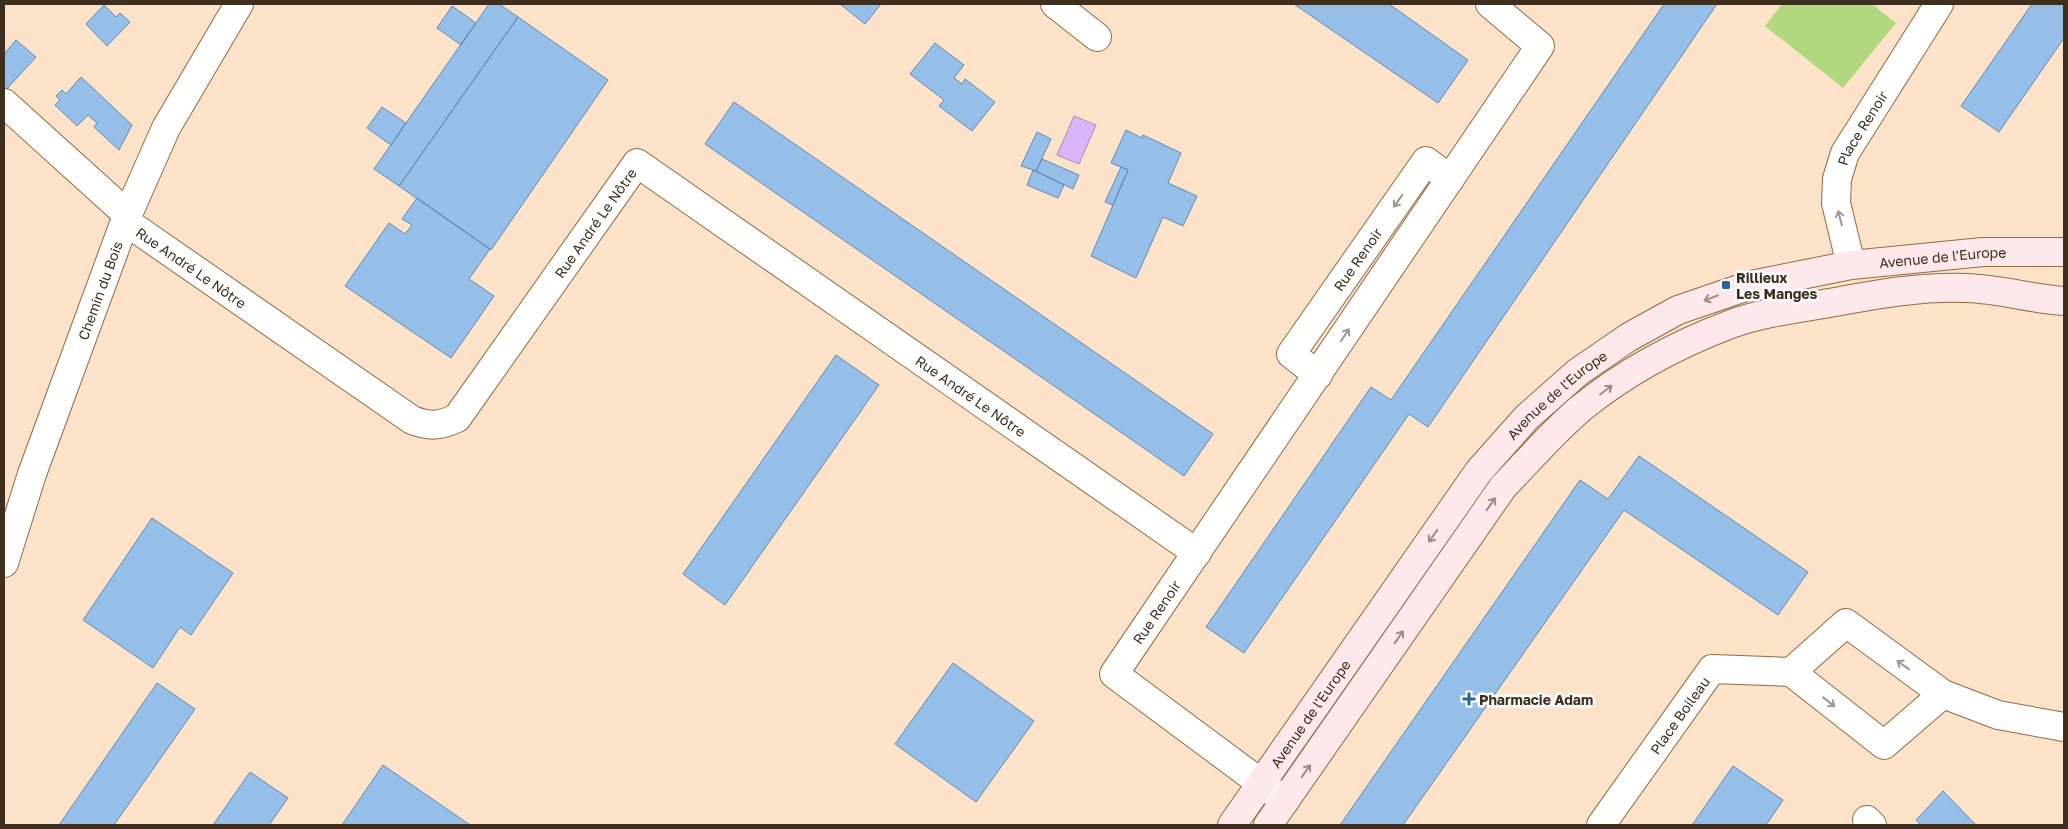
<svg xmlns="http://www.w3.org/2000/svg" width="2068" height="829" font-family="'Golos Text',sans-serif">
	<rect width="100%" height="100%" fill="#fce2c8"/>
	<!-- green -->
	<path fill="#b2d87f" d="M 1782,4 L 1872,4 L 1896,23 L 1843,88 L 1765,26 Z"/>
	<!-- water -->
	<path fill="#d7b5f8" stroke="#a98db7" d="M 1074,116 L 1096,125 L 1079,164 L 1057,155 Z"/>
	<!-- building -->
	<path fill="#95bfe8" stroke="#618ab0" d="M 489,4 L 499,4 L 518,17 L 399,186 L 374,169 Z
		M 840,4 L 881,4 L 865,24 Z
		M 1294,4 L 1389,4 L 1468,60 L 1438,103 Z
		M 1664,4 L 1717,4 L 1428,427 L 1409,414 L 1244,653 L 1206,627 L 1371,387 L 1391,400 Z
		M 2032,4 L 2064,4 L 2064,38 L 1999,132 L 1961,106 Z
		M 104,5 L 116,17 L 120,13 L 130,22 L 107,46 L 86,24 Z
		M 452,6 L 476,23 L 461,45 L 437,28 Z
		M 518,17 L 608,80 L 491,250 L 399,186 Z
		M 16,40 L 36,57 L 4,92 L 4,54 Z
		M 935,43 L 964,65 L 954,78 L 962,84 L 965,79 L 995,102 L 972,131 L 939,106 L 944,100 L 910,74 Z
		M 81,77 L 132,125 L 119,150 L 94,127 L 97,123 L 88,115 L 77,126 L 55,105 L 60,100 L 56,96 L 62,90 L 66,94 Z
		M 734,102 L 1213,434 L 1184,476 L 705,144 Z
		M 382,107 L 406,123 L 391,145 L 367,128 Z
		M 1126,130 L 1142,138 L 1143,135 L 1181,153 L 1168,183 L 1197,196 L 1183,226 L 1163,217 L 1136,278 L 1091,256 L 1128,170 L 1111,163 Z
		M 1037,132 L 1051,139 L 1036,171 L 1021,166 Z
		M 1042,159 L 1079,175 L 1073,189 L 1036,171 Z
		M 1121,167 L 1128,170 L 1113,205 L 1105,202 Z
		M 1033,170 L 1064,185 L 1058,198 L 1027,185 Z
		M 417,198 L 490,249 L 469,279 L 494,296 L 451,358 L 345,286 L 389,223 L 405,234 L 412,225 L 402,219 Z
		M 836,355 L 879,385 L 725,605 L 683,574 Z
		M 1639,456 L 1808,572 L 1778,615 L 1624,510 L 1403,825 L 1340,825 L 1580,480 L 1608,499 Z
		M 152,518 L 233,573 L 191,635 L 180,627 L 153,668 L 83,620 Z
		M 953,663 L 1034,721 L 976,802 L 895,744 Z
		M 157,683 L 195,709 L 114,825 L 59,825 Z
		M 383,765 L 470,825 L 342,825 Z
		M 1733,766 L 1783,800 L 1766,825 L 1692,825 Z
		M 250,772 L 288,798 L 269,825 L 213,825 Z
		M 1943,791 L 1976,825 L 1921,825 L 1916,820 Z"/>
	<g fill="none" stroke-linecap="round" stroke-linejoin="round">
		<!-- street casing -->
		<g stroke="#906b42" stroke-width="30">
			<g id="street">
				<path d="M 1055,4 L 1097,37"/>
				<path d="M 4,103 L 128,215"/>
				<path id="s1" d="M 125,221 L 412,420 C 430,427 440,426 457,418 L 637,163 L 1197,553"/>
				<path id="s2" d="M 1851,265 L 1836,203 L 1837,179 L 1845,153 L 1939,4"/>
				<path id="s3" d="M 1318,375 L 1291,354 L 1426,161 L 1450,179"/>
				<path id="s4" d="M 4,563 L 32,474 L 125,221 L 166,128 L 239,4"/>
				<path d="M 1791,672 L 1846,623 L 1943,694 L 1998,715 L 2064,727"/>
				<path id="s5" d="M 1285,801 L 1114,674 L 1540,46 L 1490,4"/>
				<path d="M 1867,820 L 1872,825"/>
				<path id="s6" d="M 1601,825 L 1712,669 L 1791,672 L 1884,745 L 1943,694"/>
			</g>
		</g>
		<!-- secondary casing -->
		<g stroke="#906b42" stroke-width="30">
			<g id="secondary">
				<path id="s7" d="M 1232,825 L 1479,471 L 1527,417 L 1578,372 L 1629,337 L 1678,310 L 1751,285 L 1851,265 L 1983,252 L 2064,252"/>
				<path d="M 1268,825 L 1503,487 C 1528,461 1552,433 1580,409 C 1624,373 1678,344 1731,324 C 1764,312 1801,308 1835,302 C 1878,294 1923,286 1967,288 C 1999,289 2032,299 2064,301"/>
			</g>
		</g>
		<!-- street -->
		<use href="#street" stroke="#fff" stroke-width="28"/>
		<!-- secondary -->
		<use href="#secondary" stroke="#fde8eb" stroke-width="28"/>
	</g>
	<!-- one-way arrows -->
	<defs><path id="oneway-shaft" d="M-6 0H5M1.5-3L5.5 0L1.5 3" fill="none" stroke-width="1.6" stroke-linecap="round" stroke-linejoin="round" transform="scale(1.25)"/></defs>
	<g stroke="#9f978e">
		<use href="#oneway-shaft" transform="translate(1398 201) rotate(125)"/>
		<use href="#oneway-shaft" transform="translate(1840 218) rotate(-104)"/>
		<use href="#oneway-shaft" transform="translate(1345 335) rotate(-56)"/>
		<use href="#oneway-shaft" transform="translate(1903 665) rotate(-144)"/>
		<use href="#oneway-shaft" transform="translate(1829 702) rotate(38)"/>
	</g>
	<g stroke="#9e8c84">
		<use href="#oneway-shaft" transform="translate(1711 298) rotate(159)"/>
		<use href="#oneway-shaft" transform="translate(1606 390) rotate(-37)"/>
		<use href="#oneway-shaft" transform="translate(1491 504) rotate(-55)"/>
		<use href="#oneway-shaft" transform="translate(1433 536) rotate(125)"/>
		<use href="#oneway-shaft" transform="translate(1399 637) rotate(-55)"/>
		<use href="#oneway-shaft" transform="translate(1306 771) rotate(-55)"/>
	</g>
	<!-- markers -->
	<g fill="#27679d" stroke="#fff" stroke-width="2">
		<rect x="1721" y="280" width="10" height="10" rx="2.5"/>
		<path d="M1466.5 691.5h5v5h5v5h-5v5h-5v-5h-5v-5h5z"/>
	</g>
	<g text-anchor="middle" dominant-baseline="central" stroke-width="5" stroke-linejoin="round" paint-order="stroke">
		<!-- street labels -->
		<g font-size="14" fill="#3f2f1e" stroke="#fff">
			<text stroke="none"><textPath href="#s2" startOffset="145">Place Renoir</textPath></text>
			<text stroke="none"><textPath href="#s1" startOffset="635">Rue André Le Nôtre</textPath></text>
			<text stroke="none"><textPath href="#s7" startOffset="961">Avenue de l'Europe</textPath></text>
			<text stroke="none"><textPath href="#s3" startOffset="150">Rue Renoir</textPath></text>
			<text stroke="none"><textPath href="#s1" startOffset="81">Rue André Le Nôtre</textPath></text>
			<text stroke="none"><textPath href="#s4" startOffset="289">Chemin du Bois</textPath></text>
			<text stroke="none"><textPath href="#s1" startOffset="1115">Rue André Le Nôtre</textPath></text>
			<text stroke="none"><textPath href="#s7" startOffset="541">Avenue de l'Europe</textPath></text>
			<text stroke="none"><textPath href="#s5" startOffset="288">Rue Renoir</textPath></text>
			<text stroke="none"><textPath href="#s7" startOffset="136">Avenue de l'Europe</textPath></text>
			<text stroke="none"><textPath href="#s6" startOffset="135">Place Boileau</textPath></text>
		</g>
		<!-- poi labels -->
		<g font-size="14" font-weight="bold" fill="#3f2f1e" stroke="#fff" text-anchor="start">
			<text x="1736" y="277">Rillieux<tspan x="1736" dy="16">Les Manges</tspan></text>
			<text x="1479" y="699">Pharmacie Adam</text>
		</g>
	</g>
	<!-- border -->
	<rect width="2068" height="829" fill="none" stroke="#3f2f1e" stroke-width="10"/>
</svg>
